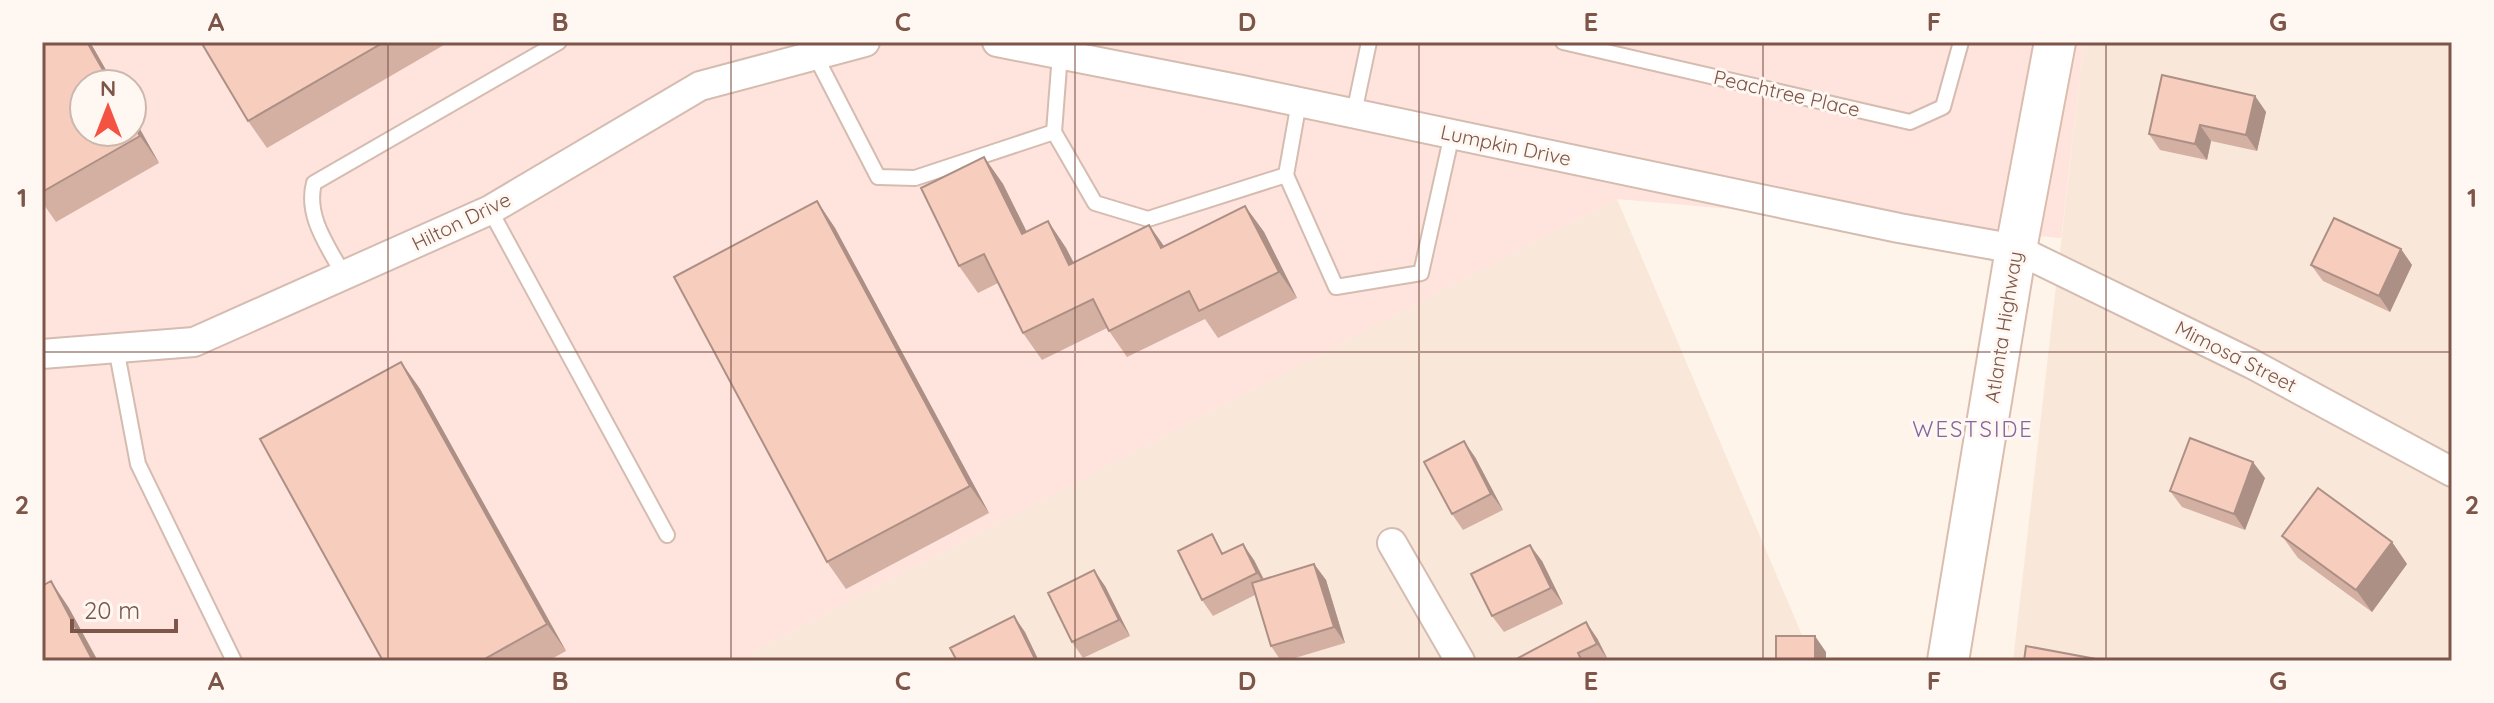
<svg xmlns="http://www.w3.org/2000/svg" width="2494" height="703" font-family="Quicksand,sans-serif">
	<rect width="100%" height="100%" fill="#fef4ea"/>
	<!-- residential -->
	<path fill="#f9e7da" d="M 2084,42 L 2452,42 L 2452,661 L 2013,661 Z
		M 1617,199 L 1813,661 L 736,661 Z"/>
	<!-- commercial -->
	<path fill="#ffe3dd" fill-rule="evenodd" d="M 42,42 L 2084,42 L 2061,238 L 1617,199 L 736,661 L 42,661 ZM 84,84 L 132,84 L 132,132 L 84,132 Z"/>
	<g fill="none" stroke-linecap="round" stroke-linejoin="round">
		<!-- lane casing -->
		<g stroke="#d5bcb0" stroke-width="18">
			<path id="lane" d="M 1563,42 L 1910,122 L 1943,107 L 1961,42
				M 815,55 L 878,177 L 915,178 L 1054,132 L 1060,54
				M 1354,113 L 1369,42
				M 1054,132 L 1095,203 L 1148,219 L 1286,175 L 1299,102
				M 1286,175 L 1336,287 L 1421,273 L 1452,134
				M 490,210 L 667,535
				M 344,276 C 329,247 305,217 314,183 L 559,42
				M 116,348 L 138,464 L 234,661"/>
		</g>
		<!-- street casing -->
		<g stroke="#d5bcb0" stroke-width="32">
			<path id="street" d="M 997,42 L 1242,90 L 1899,228 L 2016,249 L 2252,364 L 2452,472
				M 42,354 L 194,342 L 490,210 L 700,86 L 865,42
				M 1392,543 L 1460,661"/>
		</g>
		<!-- secondary casing -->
		<g stroke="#dbbdaf" stroke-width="44">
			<path id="secondary" d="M 1948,661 L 2016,249 L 2055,42"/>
		</g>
		<!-- lane -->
		<use href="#lane" stroke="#fff" stroke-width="14"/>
		<!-- street -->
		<use href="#street" stroke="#fff" stroke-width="28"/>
		<!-- secondary -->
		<use href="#secondary" stroke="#fff" stroke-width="40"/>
	</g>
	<!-- wall -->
	<path fill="#d4b0a3" d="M 42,42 L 90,42 L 114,84 L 132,132 L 132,115 L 159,163 L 56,222 L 42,202 Z
		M 201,42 L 449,42 L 267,148 L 248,121 Z
		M 2255,96 L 2266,112 L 2257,151 L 2211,141 L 2207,160 L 2160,150 L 2149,134 Z
		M 984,157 L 1003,184 L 1027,232 L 1048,221 L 1066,248 L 1074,263 L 1149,225 L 1164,246 L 1245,206 L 1264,232 L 1297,298 L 1218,338 L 1205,319 L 1127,357 L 1107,328 L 1042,360 L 1023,333 L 998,283 L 978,293 L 959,266 Z
		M 817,201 L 835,228 L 989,513 L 846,589 L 827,562 Z
		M 2401,249 L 2412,265 L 2390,312 L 2323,281 L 2311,265 Z
		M 401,362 L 420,389 L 566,651 L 548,661 L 383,661 Z
		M 1475,457 L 1503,510 L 1463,530 L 1452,514 Z
		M 2265,478 L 2245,530 L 2182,507 L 2170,491 Z
		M 2282,536 L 2392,542 L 2407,564 L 2372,612 L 2298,558 Z
		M 1225,553 L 1254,560 L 1264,579 L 1314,564 L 1326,580 L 1345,643 L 1285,661 L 1281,661 L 1271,646 L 1255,595 L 1213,616 L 1202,600 Z
		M 1542,561 L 1563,604 L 1504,632 L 1492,616 Z
		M 1105,586 L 1130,636 L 1083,658 L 1072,642 Z
		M 1597,638 L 1608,660 L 1605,661 L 1520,661 Z"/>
	<!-- shaded-wall -->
	<path fill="#ad9085" d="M 87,42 L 90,42 L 114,84 L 111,84 Z
		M 2255,96 L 2266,112 L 2257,151 L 2246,135 Z
		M 132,115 L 159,163 L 140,136 L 132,122 Z
		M 2200,125 L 2211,141 L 2207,160 L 2195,144 Z
		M 984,157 L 1003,184 L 1041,261 L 1022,234 Z
		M 817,201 L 835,228 L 989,513 L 970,486 Z
		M 1245,206 L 1264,232 L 1297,298 L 1279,272 Z
		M 1048,221 L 1066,248 L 1088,291 L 1069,265 Z
		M 1149,225 L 1168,252 L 1161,248 Z
		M 2401,249 L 2412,265 L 2390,312 L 2379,296 Z
		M 401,362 L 420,389 L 566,651 L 547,624 Z
		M 1464,441 L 1475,457 L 1503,510 L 1491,494 Z
		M 2253,462 L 2265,478 L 2245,530 L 2234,514 Z
		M 2392,542 L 2407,564 L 2372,612 L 2356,590 Z
		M 1243,544 L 1254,560 L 1268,589 L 1257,573 Z
		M 1530,545 L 1542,561 L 1563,604 L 1551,588 Z
		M 1314,564 L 1326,580 L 1345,643 L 1334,627 Z
		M 1094,570 L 1105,586 L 1130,636 L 1119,620 Z
		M 51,581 L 69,608 L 98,661 L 93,661 Z
		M 1014,616 L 1025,632 L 1039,661 L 1036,661 Z
		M 1586,622 L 1597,638 L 1608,660 L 1597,644 Z
		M 1815,636 L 1826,652 L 1826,661 L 1815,661 Z"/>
	<!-- building -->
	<path fill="#f7cdbe" stroke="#ad9085" stroke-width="2" d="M 42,42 L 87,42 L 111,84 L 84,84 L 84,132 L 132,132 L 132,122 L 140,136 L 42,192 Z
		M 201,42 L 384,42 L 248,121 Z
		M 2162,75 L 2255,96 L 2246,135 L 2200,125 L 2195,144 L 2149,134 Z
		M 984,157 L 1022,234 L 1048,221 L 1069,265 L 1149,225 L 1161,248 L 1245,206 L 1279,272 L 1199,311 L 1189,291 L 1109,331 L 1093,299 L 1023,333 L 984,254 L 959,266 L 921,188 Z
		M 817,201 L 970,486 L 827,562 L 674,277 Z
		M 2334,218 L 2401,249 L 2379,296 L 2311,265 Z
		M 401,362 L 547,624 L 481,661 L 383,661 L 260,439 Z
		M 2190,438 L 2253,462 L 2234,514 L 2170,491 Z
		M 1464,441 L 1491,494 L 1452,514 L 1424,462 Z
		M 2318,488 L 2392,542 L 2356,590 L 2282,536 Z
		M 1212,534 L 1222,554 L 1243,544 L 1257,573 L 1202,600 L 1178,551 Z
		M 1530,545 L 1551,588 L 1492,616 L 1471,574 Z
		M 1314,564 L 1334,627 L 1271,646 L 1252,583 Z
		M 1094,570 L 1119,620 L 1072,642 L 1048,593 Z
		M 51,581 L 93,661 L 42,661 L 42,586 Z
		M 1014,616 L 1036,661 L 957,661 L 950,648 Z
		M 1586,622 L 1597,644 L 1578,653 L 1582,661 L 1520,661 L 1518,658 Z
		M 1776,636 L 1815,636 L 1815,661 L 1776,661 Z
		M 2026,646 L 2107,661 L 2024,661 Z"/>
	<!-- grid -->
	<path fill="none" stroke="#7d5549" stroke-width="2" stroke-opacity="0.55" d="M 388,42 L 388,661M 731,42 L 731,661M 1075,42 L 1075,661M 1419,42 L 1419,661M 1763,42 L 1763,661M 2106,42 L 2106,661M 42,352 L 2452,352"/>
	<g text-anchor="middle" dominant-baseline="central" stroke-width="6" stroke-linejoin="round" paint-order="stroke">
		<!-- street labels -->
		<g font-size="20" fill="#7d5549" stroke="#fff8f2">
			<text transform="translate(1787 93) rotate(13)">Peachtree Place</text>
			<text transform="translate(1506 145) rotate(12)">Lumpkin Drive</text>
			<text transform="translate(461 221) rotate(-26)">Hilton Drive</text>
			<text transform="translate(2003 327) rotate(-81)">Atlanta Highway</text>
			<text transform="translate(2236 356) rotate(27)">Mimosa Street</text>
		</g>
		<!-- neighbourhood labels -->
		<g font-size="22" letter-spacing="2" fill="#8465a0" stroke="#fff8f2">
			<text x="1973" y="429">WESTSIDE</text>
		</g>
	</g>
	<!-- border -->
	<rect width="2494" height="703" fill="none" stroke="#fff8f2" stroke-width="88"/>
	<!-- north arrow -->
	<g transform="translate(108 108)"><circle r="38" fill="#fff8f2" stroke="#cbb7ae" stroke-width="2"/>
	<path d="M0-6L14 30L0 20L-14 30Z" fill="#f45343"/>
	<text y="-12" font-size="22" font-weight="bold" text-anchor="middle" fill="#7d5549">N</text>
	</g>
	<!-- scale -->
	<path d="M72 619v12h104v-12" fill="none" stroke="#7d5549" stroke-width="4"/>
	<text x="84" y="619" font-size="24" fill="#7d5549" stroke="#fff8f2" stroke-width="6" paint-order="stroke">20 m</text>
	<rect x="44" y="44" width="2406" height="615" fill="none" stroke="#7d5549" stroke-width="3"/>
	<g font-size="26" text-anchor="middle" font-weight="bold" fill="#7d5549">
		<text x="216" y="31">A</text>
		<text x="560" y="31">B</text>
		<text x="903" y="31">C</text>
		<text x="1247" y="31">D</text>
		<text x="1591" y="31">E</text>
		<text x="1934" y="31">F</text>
		<text x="2278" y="31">G</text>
		<text x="22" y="207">1</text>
		<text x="2472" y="207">1</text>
		<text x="22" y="514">2</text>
		<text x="2472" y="514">2</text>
		<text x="216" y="690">A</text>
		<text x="560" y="690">B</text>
		<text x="903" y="690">C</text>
		<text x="1247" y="690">D</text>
		<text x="1591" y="690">E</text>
		<text x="1934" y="690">F</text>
		<text x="2278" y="690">G</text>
	</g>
</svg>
